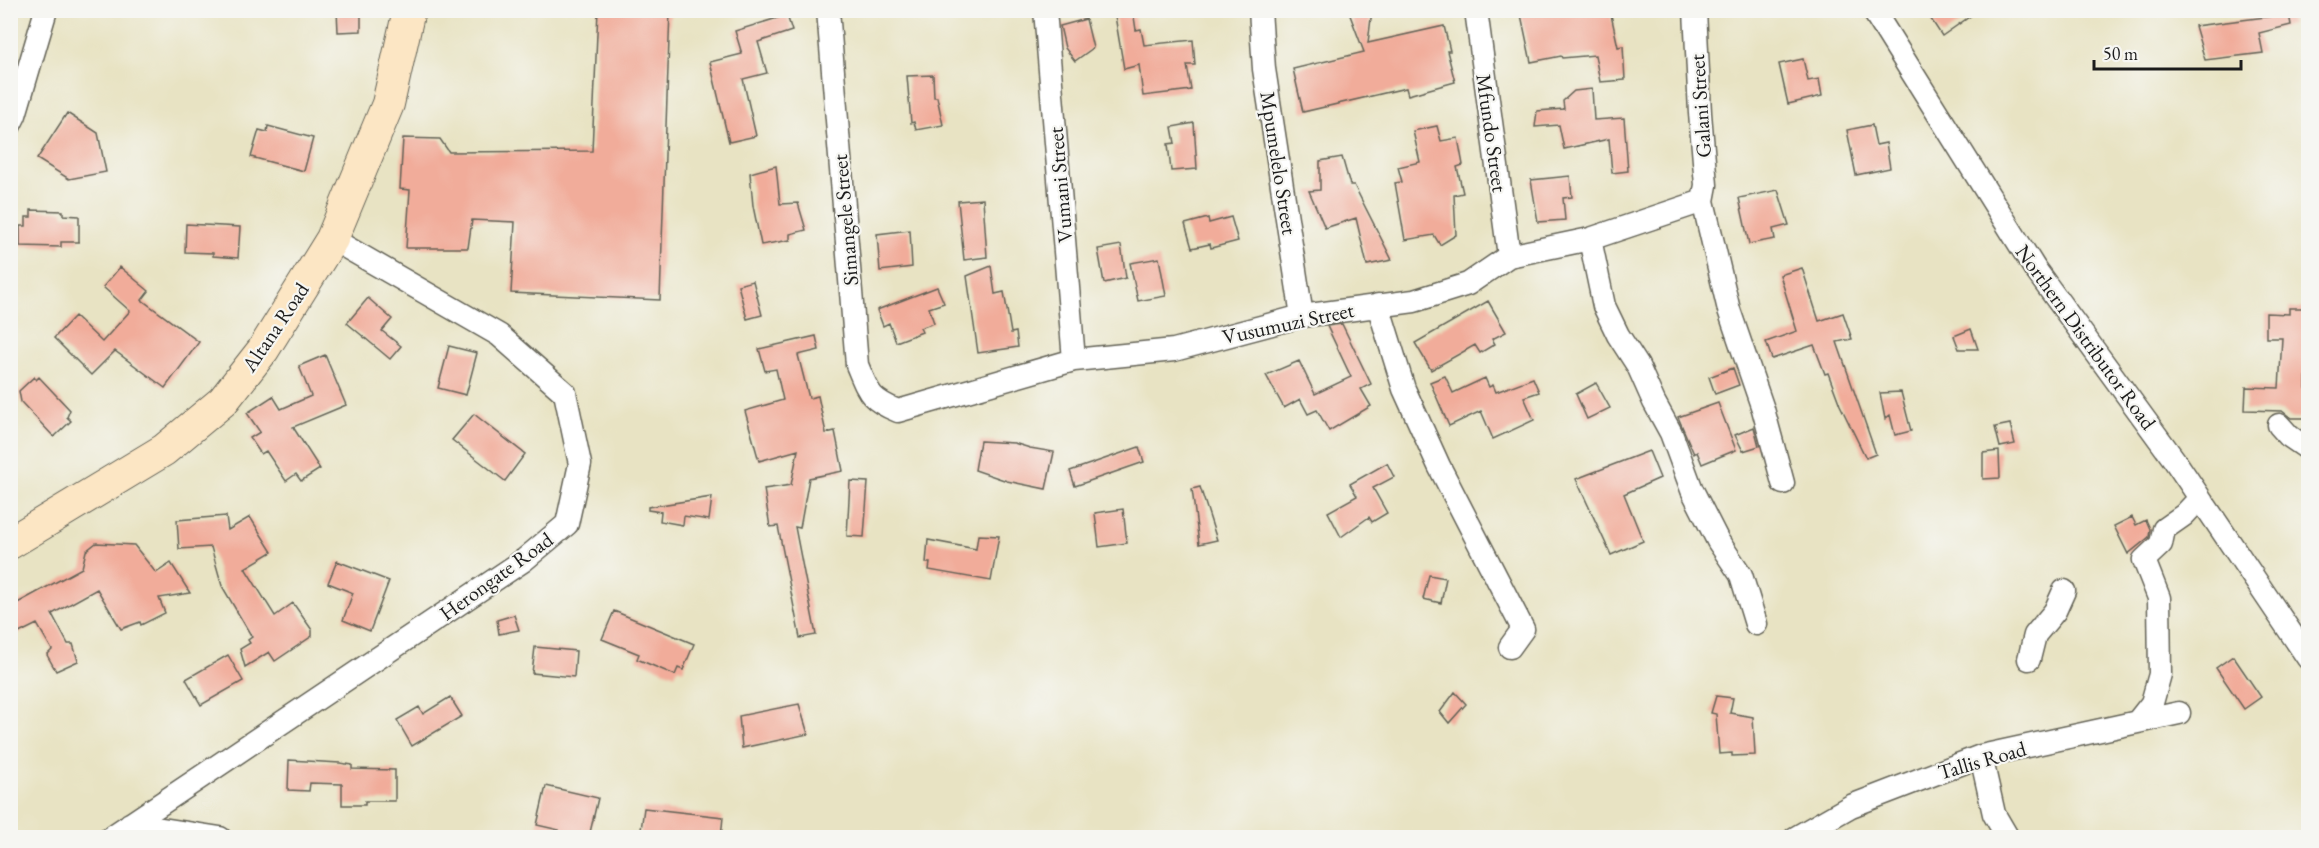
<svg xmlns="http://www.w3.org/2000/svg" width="2319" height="848" font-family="'EB Garamond',serif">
	<rect width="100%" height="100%" fill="#f6f6f2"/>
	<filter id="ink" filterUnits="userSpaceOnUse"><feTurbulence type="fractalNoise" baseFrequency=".0167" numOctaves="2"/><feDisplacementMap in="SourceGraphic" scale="12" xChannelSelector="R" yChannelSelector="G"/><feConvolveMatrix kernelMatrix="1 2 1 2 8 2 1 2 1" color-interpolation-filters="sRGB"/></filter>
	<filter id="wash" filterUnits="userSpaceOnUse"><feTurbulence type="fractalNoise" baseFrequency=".008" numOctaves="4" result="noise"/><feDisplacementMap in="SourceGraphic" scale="24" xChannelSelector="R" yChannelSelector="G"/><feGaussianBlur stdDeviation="1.35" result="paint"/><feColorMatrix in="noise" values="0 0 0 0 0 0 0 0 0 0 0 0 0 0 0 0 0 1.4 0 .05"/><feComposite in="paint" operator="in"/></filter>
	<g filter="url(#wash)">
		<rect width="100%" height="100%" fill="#e8e3c3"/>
		<g id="blocks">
			<!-- building -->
			<path fill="#f1ac9a" d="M 337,10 L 361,10 L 361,31 L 338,32 Z
				M 598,10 L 670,10 L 660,300 L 511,293 L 515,222 L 472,220 L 468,248 L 406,248 L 410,190 L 400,189 L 403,138 L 440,139 L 449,152 L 592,151 Z
				M 1114,10 L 1133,10 L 1136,30 L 1141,29 L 1144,45 L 1193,40 L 1195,65 L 1187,65 L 1191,90 L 1143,96 L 1139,65 L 1124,69 Z
				M 1348,10 L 1372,10 L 1368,43 L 1444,26 L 1450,51 L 1447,51 L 1455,82 L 1408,95 L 1406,88 L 1303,112 L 1293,69 L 1364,52 Z
				M 1520,10 L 1610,10 L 1618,47 L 1623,46 L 1625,80 L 1600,82 L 1595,55 L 1562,58 L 1561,56 L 1531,62 Z
				M 1925,10 L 1979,10 L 1942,36 Z
				M 2289,14 L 2291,25 L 2259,33 L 2263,53 L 2205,60 L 2195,26 Z
				M 787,15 L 792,31 L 758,42 L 767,73 L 743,79 L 756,136 L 729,142 L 710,62 L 742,54 L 735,31 Z
				M 1086,19 L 1093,48 L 1075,61 L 1065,48 L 1060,26 Z
				M 1803,59 L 1808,81 L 1819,79 L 1822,96 L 1788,104 L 1779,64 Z
				M 933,75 L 934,97 L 937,97 L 943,125 L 916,130 L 914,122 L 911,123 L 907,76 Z
				M 1592,89 L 1594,120 L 1624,118 L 1628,171 L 1612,173 L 1609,139 L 1564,149 L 1559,125 L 1535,127 L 1537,111 L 1564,109 L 1563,101 L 1574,91 Z
				M 67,113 L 98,133 L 106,172 L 69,179 L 37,159 Z
				M 1194,123 L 1197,169 L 1171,171 L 1168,144 L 1175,143 L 1172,127 Z
				M 1872,125 L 1876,145 L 1886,143 L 1890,168 L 1856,175 L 1847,130 Z
				M 268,126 L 313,138 L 304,171 L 251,157 L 259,130 L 267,132 Z
				M 1437,126 L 1441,141 L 1458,138 L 1463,165 L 1457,167 L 1463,193 L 1454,195 L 1456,235 L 1440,245 L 1434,235 L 1405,240 L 1395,183 L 1402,182 L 1398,167 L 1420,162 L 1413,131 Z
				M 1342,157 L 1350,185 L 1354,185 L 1392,260 L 1367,265 L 1356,218 L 1325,228 L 1309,191 L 1320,190 L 1320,161 Z
				M 776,166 L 780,204 L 798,203 L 806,230 L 790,234 L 790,240 L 761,245 L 753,206 L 750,173 Z
				M 1570,176 L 1572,197 L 1563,198 L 1565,220 L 1538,222 L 1531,180 Z
				M 1778,190 L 1789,225 L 1773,229 L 1775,239 L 1749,244 L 1739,198 Z
				M 983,199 L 987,257 L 964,260 L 958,201 Z
				M 31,210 L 63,211 L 63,215 L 79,216 L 79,242 L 61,242 L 61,247 L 20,246 L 20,226 L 26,226 L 26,217 L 31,217 Z
				M 1231,217 L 1238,241 L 1211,248 L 1210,244 L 1192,248 L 1185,224 L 1208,218 L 1209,223 Z
				M 186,224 L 240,227 L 238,258 L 213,256 L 213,253 L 185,252 Z
				M 910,230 L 912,267 L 880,271 L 877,234 Z
				M 1121,245 L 1126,278 L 1104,283 L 1098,249 Z
				M 1159,258 L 1166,296 L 1138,301 L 1130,263 Z
				M 991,266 L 995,294 L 1004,292 L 1011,333 L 1016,332 L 1018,347 L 978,353 L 967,276 Z
				M 120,267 L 149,291 L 142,300 L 199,342 L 165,388 L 115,351 L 91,375 L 54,338 L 75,316 L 102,342 L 130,311 L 103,287 Z
				M 1802,268 L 1819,321 L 1843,313 L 1852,339 L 1837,342 L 1876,454 L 1866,458 L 1840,405 L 1828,373 L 1825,374 L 1814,345 L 1772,359 L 1766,342 L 1797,331 L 1780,275 Z
				M 753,281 L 762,315 L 747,319 L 738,285 Z
				M 937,287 L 944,303 L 929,308 L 934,323 L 920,328 L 922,332 L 896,342 L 889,323 L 883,326 L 877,310 Z
				M 368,298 L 392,319 L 382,331 L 401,346 L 390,359 L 347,323 Z
				M 1488,301 L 1506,332 L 1492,339 L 1495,344 L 1480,353 L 1475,345 L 1431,370 L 1415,343 Z
				M 2289,308 L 2308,308 L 2306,388 L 2308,388 L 2308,418 L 2291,418 L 2282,411 L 2245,410 L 2246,387 L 2279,388 L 2282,338 L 2266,338 L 2266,313 L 2289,314 Z
				M 1342,324 L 1371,384 L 1361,389 L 1371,406 L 1329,431 L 1317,410 L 1308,414 L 1300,399 L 1284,408 L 1266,375 L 1299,361 L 1315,394 L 1351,377 L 1327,326 Z
				M 1971,329 L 1978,349 L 1959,349 L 1954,336 Z
				M 816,336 L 819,350 L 798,355 L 809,398 L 818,396 L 826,433 L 835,431 L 843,471 L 809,478 L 800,528 L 795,527 L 816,635 L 800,638 L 778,526 L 770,527 L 764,489 L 791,485 L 798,450 L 759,461 L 745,411 L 783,400 L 776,369 L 765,371 L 759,349 Z
				M 449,346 L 477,353 L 466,395 L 438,388 Z
				M 325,355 L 346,405 L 293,427 L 320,469 L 301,481 L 296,474 L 286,481 L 266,451 L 261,454 L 250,438 L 260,432 L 247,413 L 273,396 L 281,409 L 311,396 L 299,366 Z
				M 1733,368 L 1739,385 L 1715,394 L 1709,377 Z
				M 1445,376 L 1453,393 L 1485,378 L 1489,387 L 1493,385 L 1496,392 L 1533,378 L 1539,392 L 1524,397 L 1534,420 L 1493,439 L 1481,411 L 1449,426 L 1430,382 Z
				M 34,377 L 36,380 L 39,377 L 70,410 L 67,417 L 71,421 L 54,437 L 21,402 L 19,391 Z
				M 1596,383 L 1610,408 L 1587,419 L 1576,394 Z
				M 1901,392 L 1911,431 L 1895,435 L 1890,415 L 1885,419 L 1880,393 Z
				M 1718,403 L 1736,450 L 1702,464 L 1697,452 L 1694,454 L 1678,417 Z
				M 474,414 L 525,454 L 505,481 L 452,440 Z
				M 2010,424 L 2015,444 L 2000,447 L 1995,427 Z
				M 1754,427 L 1759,446 L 1743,451 L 1735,435 Z
				M 980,441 L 1014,443 L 1030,448 L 1054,452 L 1046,489 L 1007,481 L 975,470 Z
				M 1139,447 L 1144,462 L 1075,486 L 1070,471 Z
				M 1649,451 L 1660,478 L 1624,494 L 1643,541 L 1611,555 L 1576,479 Z
				M 1999,451 L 2000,478 L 1983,479 L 1983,453 Z
				M 1387,463 L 1394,477 L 1373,488 L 1387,513 L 1372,522 L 1369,517 L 1341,537 L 1328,512 L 1357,496 L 1350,484 Z
				M 850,481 L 868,482 L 864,537 L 847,536 Z
				M 1200,487 L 1217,540 L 1199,544 L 1192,489 Z
				M 712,497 L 709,520 L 684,516 L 683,525 L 660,521 L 661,512 L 648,510 L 648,507 Z
				M 1123,509 L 1127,543 L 1099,547 L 1095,513 Z
				M 226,516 L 228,530 L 250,517 L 272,552 L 245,568 L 275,616 L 293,603 L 312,630 L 312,636 L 275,661 L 269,652 L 245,667 L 240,649 L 250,643 L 248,640 L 252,637 L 222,586 L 211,547 L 179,549 L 177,520 Z
				M 2132,517 L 2136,525 L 2146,520 L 2150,529 L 2149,537 L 2128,554 L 2114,526 Z
				M 978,535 L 999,536 L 991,581 L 929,570 L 930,563 L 926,563 L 928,540 L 976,549 Z
				M 96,543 L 134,545 L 156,573 L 171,563 L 190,593 L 159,598 L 165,613 L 141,625 L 140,622 L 121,629 L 97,589 L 52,614 L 68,644 L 73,644 L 78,661 L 56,671 L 47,655 L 52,650 L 37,624 L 17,634 L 10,623 L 10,607 L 82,568 L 86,551 Z
				M 337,561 L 389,581 L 370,631 L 343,620 L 353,593 L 328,583 Z
				M 1429,575 L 1446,578 L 1441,603 L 1423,599 Z
				M 614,611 L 694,644 L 683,670 L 678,668 L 675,675 L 637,659 L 639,654 L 602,639 Z
				M 514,615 L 519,630 L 499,634 L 497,620 Z
				M 535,647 L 576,651 L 574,677 L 532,673 Z
				M 228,655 L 243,681 L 201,705 L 186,679 Z
				M 2233,656 L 2261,697 L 2244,709 L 2216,668 Z
				M 1455,692 L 1466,704 L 1449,723 L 1440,712 Z
				M 1716,696 L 1733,698 L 1730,713 L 1753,717 L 1755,755 L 1732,756 L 1732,753 L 1719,754 L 1716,714 L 1711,713 Z
				M 450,697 L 462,716 L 412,746 L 397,720 L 419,707 L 423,714 Z
				M 799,704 L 808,734 L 742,748 L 739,716 Z
				M 289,760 L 340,763 L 352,765 L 352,769 L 395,770 L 395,801 L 365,801 L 365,805 L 342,805 L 342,784 L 310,783 L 309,791 L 288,790 Z
				M 546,786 L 598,798 L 589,837 L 557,835 L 559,830 L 537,825 Z
				M 644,808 L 723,817 L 721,837 L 640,837 Z"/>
		</g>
	</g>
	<g filter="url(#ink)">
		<use href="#blocks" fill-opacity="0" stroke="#636256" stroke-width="1.5"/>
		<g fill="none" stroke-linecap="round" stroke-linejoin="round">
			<!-- street casing -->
			<g stroke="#636256" stroke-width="25">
				<path id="street" d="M 828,10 L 857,365 C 869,393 869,399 898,411 L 1074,360 L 1174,350 L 1302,316 L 1414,301 L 1468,284 L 1509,256 L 1590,239 L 1703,201
					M 1045,10 L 1074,360
					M 1260,10 L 1264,69 L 1302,316
					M 1476,10 L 1509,256
					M 1695,10 L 1700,113 L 1706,185 L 1703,201 L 1729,310 L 1763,409 L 1783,483
					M 1873,10 L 2035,269 L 2175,461 L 2308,658
					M 10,125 L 15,115 L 46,10
					M 1590,239 L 1604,306 L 1618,335 L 1638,366 L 1654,402 L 1671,433 L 1692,490 L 1718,541 L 1741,575 L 1756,624
					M 1378,305 L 1404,389 L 1439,466 L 1523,629 L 1510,647
					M 2279,425 L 2289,436 L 2308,449
					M 2029,659 L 2035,635 L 2055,611 L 2064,591
					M 2137,722 L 2152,703 L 2160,674 L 2159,598 L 2144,560 L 2161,544 L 2164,529 L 2184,515 L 2200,498
					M 1981,756 L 1994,814 L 2008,838
					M 130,824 L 220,838
					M 110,838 L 524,560 L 567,524 L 580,464 L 565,393 L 499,335 L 332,239
					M 1795,838 L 1851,806 L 1981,756 L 2179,713"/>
			</g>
			<!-- secondary casing -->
			<g stroke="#636256" stroke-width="34">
				<path id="secondary" d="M 10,543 L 164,450 L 223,401 L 263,350 L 332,239 L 388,104 L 409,10"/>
			</g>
			<!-- street -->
			<use href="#street" stroke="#fff" stroke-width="22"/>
			<!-- secondary -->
			<use href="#secondary" stroke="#fce6c4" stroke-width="32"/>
		</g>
	</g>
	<g text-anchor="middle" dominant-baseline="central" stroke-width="4.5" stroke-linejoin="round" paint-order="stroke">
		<!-- street labels -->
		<g font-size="21" fill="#1c1c1c" stroke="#f6f6f2">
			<text transform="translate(1700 106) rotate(-94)">Galani Street</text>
			<text transform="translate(1492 133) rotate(82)">Mfundo Street</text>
			<text transform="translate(1279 163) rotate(81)">Mpumelelo Street</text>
			<text transform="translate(1060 185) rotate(-95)">Vumani Street</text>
			<text transform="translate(845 220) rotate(-95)">Simangele Street</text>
			<text transform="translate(1288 323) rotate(-12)">Vusumuzi Street</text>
			<text transform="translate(275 327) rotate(-56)">Altana Road</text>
			<text transform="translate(2086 337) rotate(54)">Northern Distributor Road</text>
			<text transform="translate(496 576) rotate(-36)">Herongate Road</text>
			<text transform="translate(1982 760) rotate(-16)">Tallis Road</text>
		</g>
	</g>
	<!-- margin -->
	<rect width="2319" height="848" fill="none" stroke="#f6f6f2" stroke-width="36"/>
	<!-- scale -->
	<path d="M2094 60v9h147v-9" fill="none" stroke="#1c1c1c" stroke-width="3"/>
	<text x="2103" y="60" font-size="18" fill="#1c1c1c" stroke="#f6f6f2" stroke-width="4.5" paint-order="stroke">50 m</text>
</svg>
